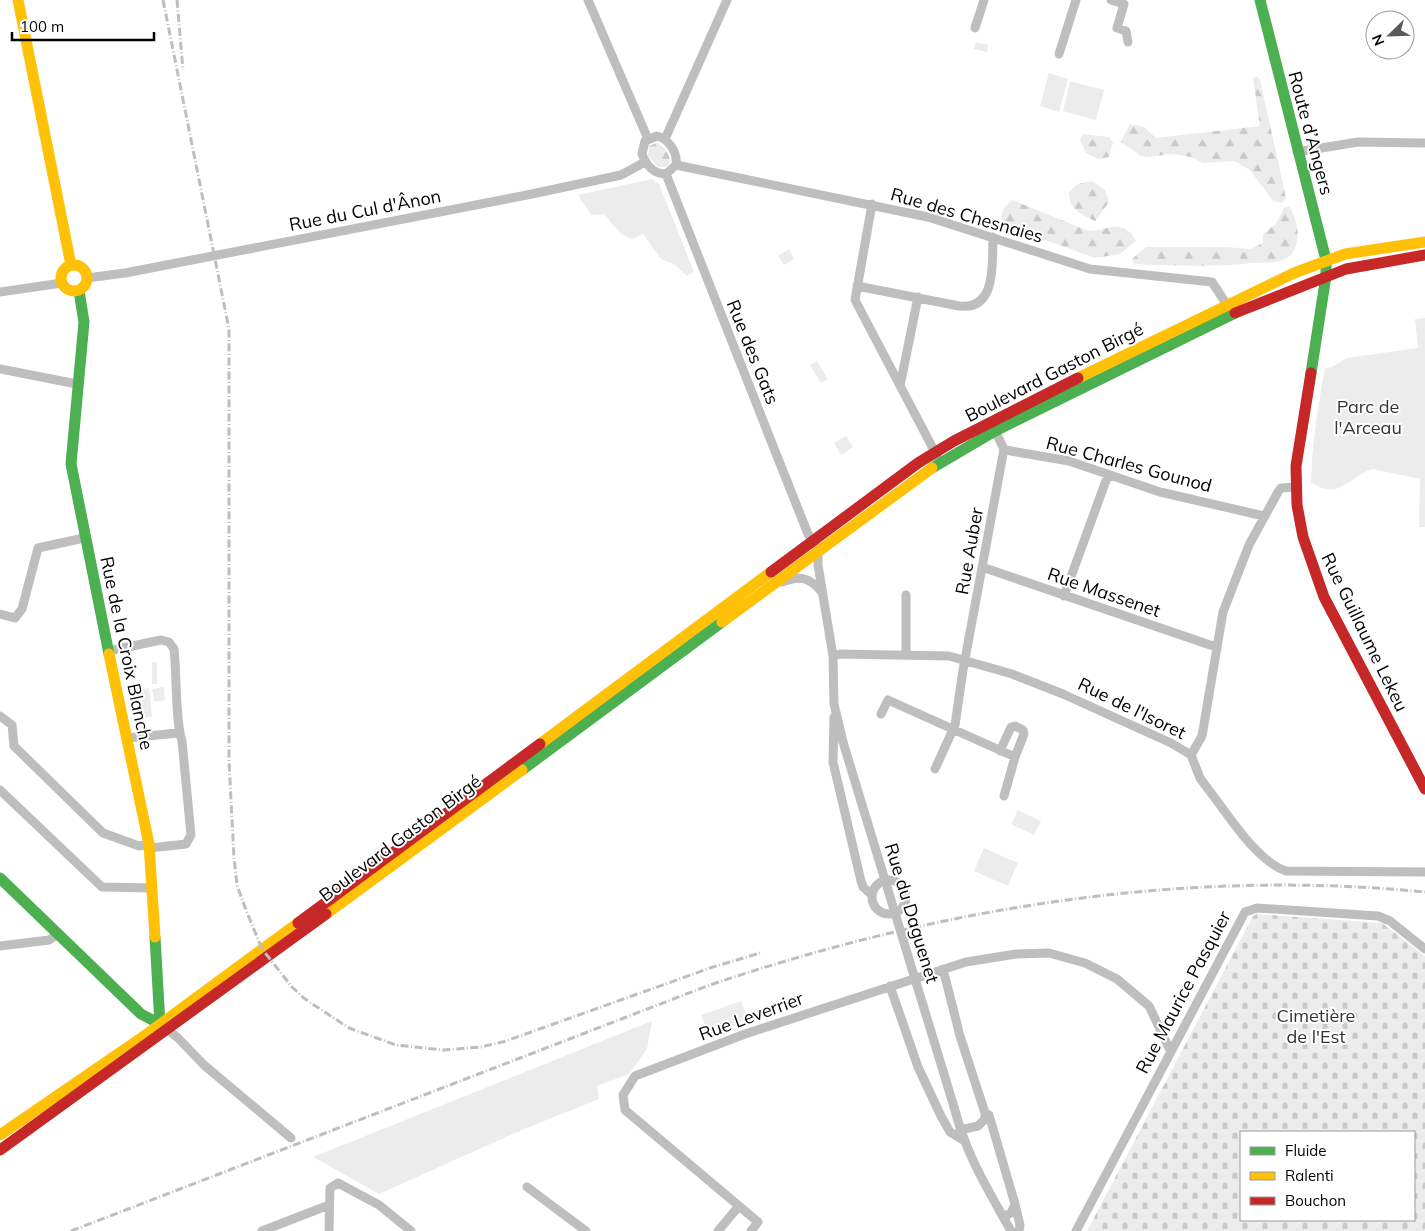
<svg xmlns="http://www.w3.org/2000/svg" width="1425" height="1231" font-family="Mulish,sans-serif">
	<defs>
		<pattern id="forest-firs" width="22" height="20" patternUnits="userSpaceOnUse" patternTransform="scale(1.25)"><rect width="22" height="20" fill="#ececec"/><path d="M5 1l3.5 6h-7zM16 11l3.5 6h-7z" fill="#c9c9c9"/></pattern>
		<pattern id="cemetery-stones" width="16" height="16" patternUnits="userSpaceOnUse" patternTransform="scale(1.25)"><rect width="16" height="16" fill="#ececec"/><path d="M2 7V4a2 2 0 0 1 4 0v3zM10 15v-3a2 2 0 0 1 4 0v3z" fill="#c9c9c9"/></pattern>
	</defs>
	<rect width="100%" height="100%" fill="#fff"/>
	<!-- green -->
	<path fill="#ececec" d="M 976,42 L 988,45 L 987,52 L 974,49 Z
		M 1049,73 L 1068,79 L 1059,112 L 1040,106 Z
		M 1070,81 L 1104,90 L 1096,120 L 1063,111 Z
		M 652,179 L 659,184 L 694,272 L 687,276 L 674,264 L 661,259 L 643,234 L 632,239 L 621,234 L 604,214 L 591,215 L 578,195 Z
		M 789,249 L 794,259 L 784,265 L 778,256 Z
		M 1425,318 L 1425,527 L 1419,527 L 1420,479 L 1373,469 C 1349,476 1339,502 1311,482 C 1312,443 1318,406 1325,368 L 1332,367 L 1347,358 L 1418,348 L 1415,319 Z
		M 817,361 L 828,379 L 821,383 L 810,365 Z
		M 846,436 L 853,447 L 841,455 L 834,443 Z
		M 152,662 L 157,662 L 157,684 L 152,684 Z
		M 164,687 L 165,700 L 154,702 L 152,689 Z
		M 149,688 L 152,717 L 140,718 L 136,690 Z
		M 1018,810 L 1041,821 L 1034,835 L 1011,824 Z
		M 984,848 L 1018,863 L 1008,886 L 974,871 Z
		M 741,1001 L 748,1019 L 709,1034 L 701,1015 Z
		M 652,1021 L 647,1049 L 629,1074 L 597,1086 L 599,1099 L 524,1129 L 379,1194 L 313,1157 Z"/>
	<!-- forest -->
	<path fill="url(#forest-firs)" d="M 1257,76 L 1260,79 L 1286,198 L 1282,203 L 1273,201 L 1250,170 L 1234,161 L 1203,163 L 1191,157 L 1172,154 L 1147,157 L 1141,156 L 1121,142 L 1130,124 L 1144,127 L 1156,138 L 1260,126 L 1253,78 Z
		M 1083,134 L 1109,137 L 1113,143 L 1109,157 L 1098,159 L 1086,153 L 1080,140 Z
		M 656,143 C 664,145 670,154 670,162 L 666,167 L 658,167 L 648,156 L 649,146 Z
		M 1092,181 L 1105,190 L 1109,202 L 1095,221 C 1081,214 1069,210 1069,192 L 1078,184 Z
		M 1012,200 L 1086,230 C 1107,234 1120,214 1136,241 L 1120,254 L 1095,258 L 1007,226 L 1001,219 L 1003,209 Z
		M 1289,206 C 1300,222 1304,254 1280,261 C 1272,263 1261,263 1253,263 C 1214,267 1174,266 1134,264 L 1132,259 L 1146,247 L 1225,247 L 1251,249 L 1263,243 L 1263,234 L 1276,224 L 1284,208 Z"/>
	<!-- cemetery -->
	<path fill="url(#cemetery-stones)" fill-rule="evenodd" d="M 1257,914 L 1382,923 L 1425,956 L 1425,1231 L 1087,1231 L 1253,916 ZM 1241,1132 L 1414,1132 L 1414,1220 L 1241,1220 Z"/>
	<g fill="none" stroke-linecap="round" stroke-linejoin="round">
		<!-- street -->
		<path stroke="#bebebe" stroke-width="9" d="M 588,0 L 648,139
			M 1111,0 L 1124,4 L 1117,28 L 1126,31 L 1128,42
			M 975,28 L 984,0
			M 1059,54 L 1076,0
			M 657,136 C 669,139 678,153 676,165 L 666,174 C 654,174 646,165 642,154 L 645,141 Z
			M 665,139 L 727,0
			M 1297,152 L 1358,142 L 1425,143
			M 676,165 L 928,217 L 1090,269 L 1212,282 L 1229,308
			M 666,174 L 775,451 L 808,534 L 818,550 L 818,565 L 833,656 L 834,704 L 843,742
			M 872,204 L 855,300 L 937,456
			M 87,278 L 125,273 L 527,195 L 621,175 L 645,162
			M 857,286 L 959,306 C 997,311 992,263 993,237
			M 0,292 L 62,283
			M 0,369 L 77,384
			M 900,386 L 918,297
			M 995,431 L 1004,449 L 1011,451 L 1069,461 L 1160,492 L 1264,516
			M 982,567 L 1216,647
			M 782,582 C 800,575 809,577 822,592
			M 1064,596 L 1108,475
			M 0,614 L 15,618 L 22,609 L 38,548 L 84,538
			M 108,651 L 161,640 L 169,642 L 174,649 C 177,674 175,720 182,741 L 191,835 L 186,844 L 150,848
			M 906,655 L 906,595
			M 833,656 L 840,654 L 949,656 L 1012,674 L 1063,694 L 1171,743 L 1191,755 L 1200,778 L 1208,789 C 1228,814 1256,861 1286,871 L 1425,872
			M 881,714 L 888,700 L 1015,757 L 1024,734 L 1023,730 L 1015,726 L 1011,727 L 1000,751
			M 0,716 L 12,725 L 14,746 L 103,833 L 139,846 L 149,844
			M 834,717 L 833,762 L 861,881 L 863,887 L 872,895
			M 127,738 L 178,733
			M 1191,755 L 1202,736 L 1223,612 L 1249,545 L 1278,492 L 1281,488 L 1296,487
			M 935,769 L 955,725 L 963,670 L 1004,449
			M 0,790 L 102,887 L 153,888
			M 1004,796 L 1015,757
			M872 897a17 17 0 1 1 34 0a17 17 0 1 1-34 0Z
			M 0,946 L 49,940 L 57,935
			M 943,969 L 960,1036 L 985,1113 L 985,1119 L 978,1126 L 960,1130
			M 890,986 L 918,1067 L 941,1116 L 950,1132 L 963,1140
			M 164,1027 L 178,1038 L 204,1065 L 291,1138
			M 954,1107 C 967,1157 986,1186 1011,1231
			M 985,1113 L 989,1115 L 1015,1204 L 1011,1213 L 1003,1217
			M 527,1187 L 586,1231
			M 1015,1204 L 1020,1225 L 1019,1231
			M 262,1231 L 329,1205
			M 329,1231 L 330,1188 L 338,1183 L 379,1205 L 411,1231
			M 718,1231 L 739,1206
			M 751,1231 L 758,1222 L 625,1110 L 623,1095 L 635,1076 L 745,1034 L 966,962 L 1016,954 L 1049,953 L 1085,963 L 1117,979 L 1149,1006 L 1170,1050
			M 1076,1231 L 1245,912 L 1257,908 L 1378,916 L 1390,921 L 1425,949"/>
		<!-- fast -->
		<path stroke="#4caf50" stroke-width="11" d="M 1260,0 L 1326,260 L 1326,276 L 1311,373
			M 79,291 L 84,322 L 71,464 L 109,654
			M 932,468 L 995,431 L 1235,313
			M 522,770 L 722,622
			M 0,878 L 141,1014 L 160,1024
			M 155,937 L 160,1024"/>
		<!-- slow -->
		<path stroke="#ffc107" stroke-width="11" d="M 18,0 L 71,265
			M61 278a13 13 0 1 1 26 0a13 13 0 1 1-26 0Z
			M 1078,378 L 1294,273 L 1345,254 L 1425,242
			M 722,622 L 932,468
			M 109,654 L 149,844 L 155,937
			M 540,744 L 771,572
			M 326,914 L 522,770
			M 0,1135 L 147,1034 L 298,923"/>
		<!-- jam -->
		<path stroke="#c62828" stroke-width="11" d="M 1235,313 L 1346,269 L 1425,255
			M 1311,373 L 1296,466 L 1297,505 L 1303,537 L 1324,597 L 1425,789
			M 771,572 L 918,463 L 954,441 L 1078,378
			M 298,923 L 540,744
			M 0,1150 L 326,914"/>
		<!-- rail -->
		<path stroke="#bebebe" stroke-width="3" stroke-dasharray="8 2.5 1 2.5" stroke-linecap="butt" d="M 163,0 L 229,329 L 229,761 L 234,857 L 237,885 L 246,910 L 262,949 L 292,987 L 305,999 L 349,1028 L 396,1045 L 443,1050 L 481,1047 L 506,1041 L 713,967 L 760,953
			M 177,0 L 183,70
			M 71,1231 L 707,986 C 937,908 1182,868 1425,892"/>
		<!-- street-bridge -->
		<path stroke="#bebebe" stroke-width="9" d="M 843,742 L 954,1107"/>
	</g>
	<g text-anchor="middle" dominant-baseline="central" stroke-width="4" stroke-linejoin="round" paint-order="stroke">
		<!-- street labels -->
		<g font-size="18" fill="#000" stroke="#fff">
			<text transform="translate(1311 133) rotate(75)">Route d’Angers</text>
			<text transform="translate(365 210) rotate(-11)">Rue du Cul d'Ânon</text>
			<text transform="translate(967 215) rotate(16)">Rue des Chesnaies</text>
			<text transform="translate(753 352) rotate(68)">Rue des Gats</text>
			<text transform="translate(1054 372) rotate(-27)">Boulevard Gaston Birgé</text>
			<text transform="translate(1129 464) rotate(15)">Rue Charles Gounod</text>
			<text transform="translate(969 551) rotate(-80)">Rue Auber</text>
			<text transform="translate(1104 592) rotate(19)">Rue Massenet</text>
			<text transform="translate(1365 632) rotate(64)">Rue Guillaume Lekeu</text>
			<text transform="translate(127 653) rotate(78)">Rue de la Croix Blanche</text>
			<text transform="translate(1132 708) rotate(26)">Rue de l'Isoret</text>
			<text transform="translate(400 838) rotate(-37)">Boulevard Gaston Birgé</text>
			<text transform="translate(912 913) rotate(73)">Rue du Daguenet</text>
			<text transform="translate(1183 992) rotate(-62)">Rue Maurice Pasquier</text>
			<text transform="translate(751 1016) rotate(-20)">Rue Leverrier</text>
		</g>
		<!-- park labels -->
		<g font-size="18" fill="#333" stroke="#fff">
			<text x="1368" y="406">Parc de<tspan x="1368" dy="21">l'Arceau</tspan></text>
			<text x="1316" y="1015">Cimetière<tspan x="1316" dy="21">de l'Est</tspan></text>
		</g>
	</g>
	<!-- legend -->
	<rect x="1240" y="1131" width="175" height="90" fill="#ffffff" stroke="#999999"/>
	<rect x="1250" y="1147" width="25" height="8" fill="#4caf50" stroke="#999999"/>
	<text x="1285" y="1156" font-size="15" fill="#000000">Fluide</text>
	<rect x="1250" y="1172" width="25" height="8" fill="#ffc107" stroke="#999999"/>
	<text x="1285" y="1181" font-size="15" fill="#000000">Ralenti</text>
	<rect x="1250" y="1197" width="25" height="8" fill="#c62828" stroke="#999999"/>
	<text x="1285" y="1206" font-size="15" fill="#000000">Bouchon</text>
	<!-- north arrow -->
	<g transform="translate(1390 35) rotate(247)"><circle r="24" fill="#ffffff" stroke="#999999"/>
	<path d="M0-4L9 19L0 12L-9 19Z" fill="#595959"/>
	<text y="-8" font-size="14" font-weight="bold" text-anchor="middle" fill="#000000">N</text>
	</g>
	<!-- scale -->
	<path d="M12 32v8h142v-8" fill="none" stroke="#000000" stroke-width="2.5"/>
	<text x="20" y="32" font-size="15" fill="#000000" stroke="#ffffff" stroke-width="4" paint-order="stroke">100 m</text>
</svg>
